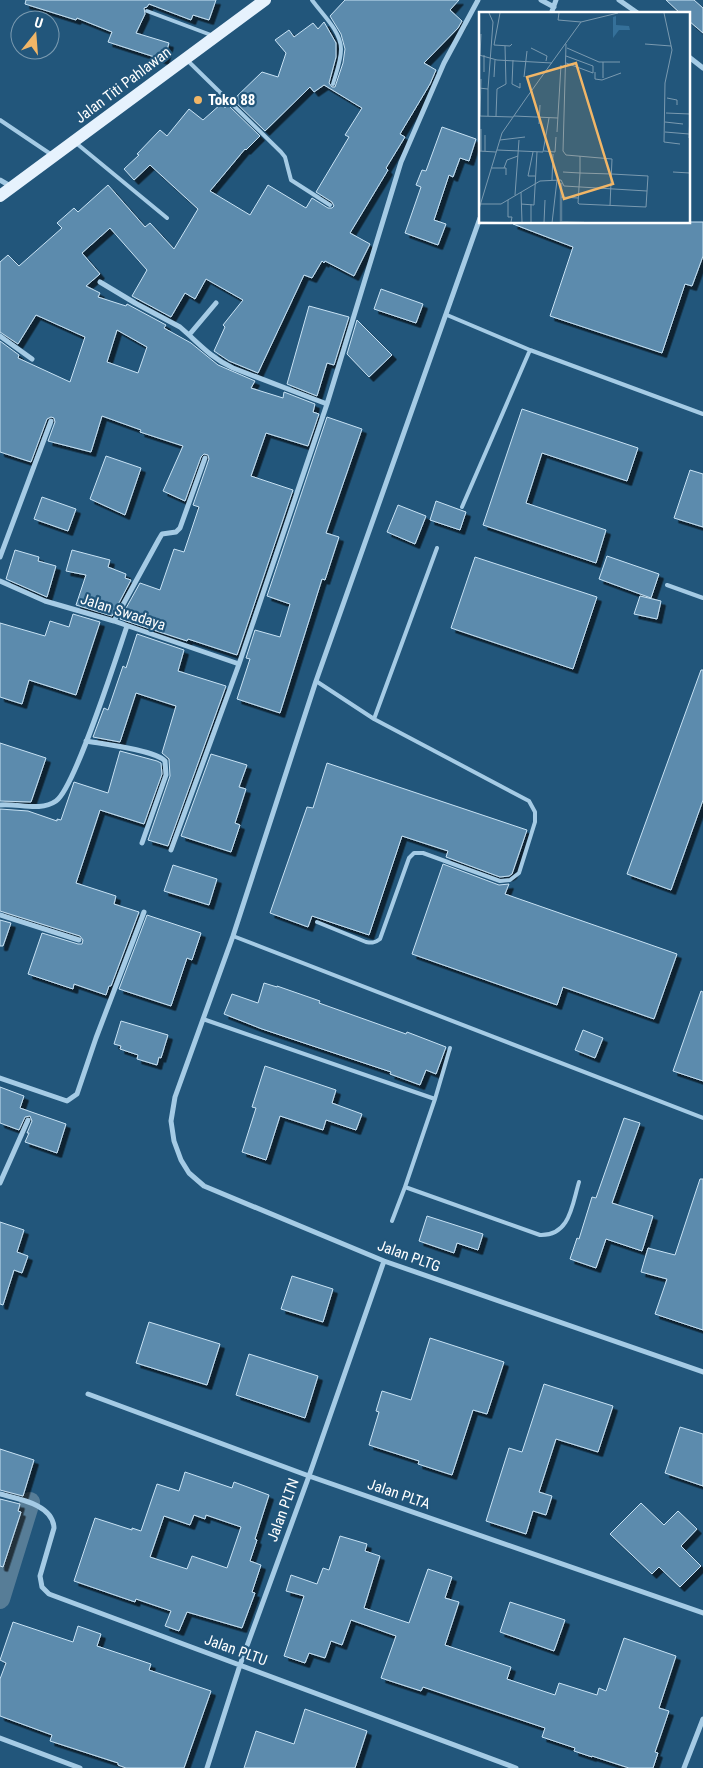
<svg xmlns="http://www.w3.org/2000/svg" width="703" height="1768" font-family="'Roboto Condensed',sans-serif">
	<defs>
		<filter id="shadow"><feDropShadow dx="4.5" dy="4.5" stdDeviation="0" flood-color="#0009"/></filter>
	</defs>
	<rect width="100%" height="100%" fill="#22567b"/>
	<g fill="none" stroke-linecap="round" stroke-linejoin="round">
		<!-- canal -->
		<path stroke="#577d97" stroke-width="20" d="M 0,1599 L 30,1502"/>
	</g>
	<!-- building -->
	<path fill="#5b8bad" stroke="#c8e2f4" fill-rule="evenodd" filter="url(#shadow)" d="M 26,0 L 216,0 L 209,20 L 193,15 L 191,20 L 149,4 L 147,7 L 144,8 L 145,14 L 136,33 L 169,43 L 164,60 L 108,42 L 112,32 L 77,18 L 76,20 L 25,4 Z
		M 345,0 L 459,0 L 450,10 L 462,21 L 458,28 L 424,63 L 436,70 L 430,84 L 400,134 L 405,137 L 386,168 L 388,170 L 350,233 L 370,244 L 354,276 L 325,261 L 324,263 L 322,261 L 312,278 L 304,275 L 258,373 L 229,361 L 214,351 L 225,327 L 223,325 L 243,300 L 206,279 L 195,299 L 185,293 L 171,317 L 132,296 L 147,270 L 110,228 L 82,253 L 100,274 L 86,286 L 100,293 L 98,297 L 126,306 L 127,304 L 166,325 L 164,328 L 191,343 L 218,365 L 255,381 L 251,388 L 283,398 L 284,392 L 315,404 L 313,412 L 319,414 L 308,446 L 266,433 L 251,476 L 293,490 L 237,655 L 188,639 L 187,641 L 120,619 L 140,583 L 160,590 L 174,549 L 184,552 L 199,507 L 193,505 L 209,459 L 208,455 L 204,454 L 201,457 L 185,501 L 163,491 L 183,446 L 140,432 L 141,430 L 102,416 L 91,452 L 48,441 L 55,422 L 54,418 L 51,417 L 47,419 L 31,462 L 0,452 L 0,341 L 19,355 L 18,358 L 70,382 L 85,337 L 36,315 L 18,344 L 0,332 L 0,262 L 8,255 L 19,266 L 62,228 L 57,223 L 74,208 L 78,212 L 108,185 L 145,227 L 150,223 L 174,249 L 198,209 L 150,165 L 134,180 L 124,169 L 139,155 L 137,154 L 160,130 L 167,136 L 189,109 L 203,120 L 221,104 L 225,108 L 228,105 L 260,136 L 246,150 L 245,149 L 210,191 L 250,215 L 268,185 L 306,208 L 312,198 L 328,208 L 332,208 L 334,206 L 332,202 L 316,192 L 349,137 L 345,135 L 362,108 L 324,85 L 314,92 L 310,87 L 265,131 L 233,100 L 262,72 L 278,77 L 286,53 L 275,40 L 289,30 L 294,37 L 313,23 L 318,29 L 324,22 L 336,43 L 336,57 L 329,83 L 332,87 L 335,87 L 343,63 L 345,49 L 341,34 L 330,16 ZM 117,330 L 147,347 L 138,373 L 107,362 Z
		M 666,0 L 694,0 L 703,8 L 703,33 L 689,21 L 689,14 L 681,14 Z
		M 442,127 L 476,139 L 469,161 L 460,158 L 453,177 L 449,175 L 434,220 L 446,224 L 438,245 L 405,233 L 421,187 L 416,185 L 422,170 L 426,171 Z
		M 514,222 L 703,222 L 703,256 L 692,286 L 685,284 L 662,353 L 550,316 L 573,247 L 513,224 Z
		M 381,289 L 423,304 L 416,323 L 374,309 Z
		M 309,306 L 349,317 L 334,365 L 327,363 L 317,396 L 287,384 Z
		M 357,320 L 392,355 L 369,377 L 347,354 Z
		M 522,409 L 638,448 L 627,481 L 542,453 L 526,503 L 606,530 L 596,563 L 483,525 Z
		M 327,417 L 362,429 L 326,533 L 339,537 L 325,580 L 322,579 L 280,713 L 237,699 L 250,659 L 246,658 L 255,630 L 280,637 L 290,604 L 267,596 Z
		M 106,456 L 141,468 L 125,515 L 90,499 Z
		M 690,470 L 703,474 L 703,527 L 674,518 Z
		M 42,497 L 76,509 L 68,531 L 34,519 Z
		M 436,501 L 466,512 L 460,530 L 430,520 Z
		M 398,505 L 426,516 L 415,544 L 387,532 Z
		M 15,550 L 39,557 L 38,561 L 56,566 L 47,597 L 6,579 Z
		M 72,550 L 110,560 L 108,567 L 126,574 L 125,578 L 131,580 L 112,616 L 76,605 L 86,575 L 66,571 Z
		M 607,556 L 659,574 L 651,598 L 599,579 Z
		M 475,557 L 597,597 L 573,669 L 451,628 Z
		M 640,596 L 661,601 L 657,619 L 634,614 Z
		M 73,614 L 100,622 L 76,695 L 29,680 L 22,704 L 0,697 L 0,623 L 45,636 L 50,621 L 69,627 Z
		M 137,634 L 184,650 L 178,671 L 226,686 L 168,846 L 148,840 L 170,776 L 169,759 L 162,753 L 176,706 L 136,693 L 120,742 L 93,737 L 104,708 L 108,710 L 123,666 L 126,668 Z
		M 701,670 L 703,670 L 703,800 L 671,890 L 627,874 Z
		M 0,743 L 46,758 L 31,802 L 0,801 Z
		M 120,751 L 157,761 L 161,763 L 162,774 L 144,824 L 100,810 L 76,883 L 116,896 L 114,904 L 139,912 L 111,986 L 109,986 L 106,995 L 74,984 L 73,989 L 28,974 L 42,933 L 78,944 L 82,944 L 83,940 L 80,936 L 0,911 L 0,809 L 28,811 L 57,821 L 57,819 L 61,820 L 74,782 L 108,793 Z
		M 211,754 L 247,765 L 239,787 L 246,789 L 235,823 L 240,825 L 231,852 L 181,836 Z
		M 327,763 L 527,830 L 512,874 L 509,876 L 500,877 L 446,857 L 448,851 L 402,836 L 369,935 L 312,916 L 308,927 L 270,913 L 307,807 L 313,808 Z
		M 443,864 L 499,885 L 509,884 L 505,894 L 677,954 L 654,1019 L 563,987 L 557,1005 L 412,954 Z
		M 173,865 L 217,879 L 209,905 L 164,891 Z
		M 147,915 L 201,933 L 192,960 L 187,958 L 171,1006 L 119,989 Z
		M 0,920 L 11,923 L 3,946 L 0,946 Z
		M 264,983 L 277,987 L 277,986 L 320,1001 L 319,1003 L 406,1034 L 407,1032 L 446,1047 L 436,1074 L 426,1070 L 420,1085 L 390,1074 L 391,1072 L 262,1029 L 224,1014 L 232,994 L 258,1003 Z
		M 701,991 L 703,992 L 703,1081 L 673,1071 Z
		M 121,1021 L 168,1035 L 161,1058 L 159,1057 L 157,1065 L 137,1059 L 138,1055 L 120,1049 L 121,1046 L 114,1044 Z
		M 583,1030 L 603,1038 L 595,1058 L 575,1050 Z
		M 265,1066 L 336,1090 L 332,1103 L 362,1114 L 356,1130 L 326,1120 L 323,1130 L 280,1116 L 266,1160 L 242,1152 L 256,1108 L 252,1107 Z
		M 0,1087 L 24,1096 L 20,1108 L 66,1124 L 57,1153 L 25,1142 L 29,1133 L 27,1133 L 32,1121 L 30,1116 L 25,1117 L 19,1130 L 0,1123 Z
		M 624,1118 L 640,1123 L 612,1203 L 653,1216 L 642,1251 L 606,1239 L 596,1268 L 570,1259 L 577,1238 L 579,1239 L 592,1197 L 596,1198 Z
		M 700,1179 L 703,1179 L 703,1330 L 655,1314 L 667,1279 L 641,1272 L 648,1248 L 675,1255 Z
		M 427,1216 L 483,1234 L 478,1250 L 457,1243 L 454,1253 L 419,1241 Z
		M 0,1222 L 24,1230 L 17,1252 L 28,1256 L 22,1273 L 14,1270 L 3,1305 L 0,1304 Z
		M 292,1276 L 333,1289 L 323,1322 L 281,1309 Z
		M 149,1322 L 220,1344 L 207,1385 L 136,1363 Z
		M 430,1338 L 504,1362 L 487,1414 L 473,1410 L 452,1475 L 418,1464 L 419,1461 L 369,1445 L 379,1412 L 376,1411 L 382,1391 L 411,1400 Z
		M 249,1354 L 318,1376 L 305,1418 L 236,1395 Z
		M 544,1384 L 613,1406 L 598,1452 L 556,1439 L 539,1492 L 552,1496 L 546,1515 L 533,1511 L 526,1534 L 486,1521 L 509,1448 L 522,1452 Z
		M 680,1427 L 703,1434 L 703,1486 L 665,1473 Z
		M 0,1449 L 34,1460 L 23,1496 L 0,1490 Z
		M 185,1472 L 232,1488 L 234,1482 L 269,1495 L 255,1539 L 257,1540 L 250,1561 L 261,1565 L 252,1592 L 255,1593 L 242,1628 L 187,1612 L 179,1631 L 165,1626 L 171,1611 L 136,1599 L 135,1602 L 74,1581 L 95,1518 L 132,1530 L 132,1528 L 141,1531 L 157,1484 L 179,1491 ZM 194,1515 L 205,1519 L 206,1515 L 241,1527 L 227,1568 L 192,1556 L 187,1569 L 150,1557 L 164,1516 L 190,1525 Z
		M 0,1499 L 20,1504 L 18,1511 L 21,1512 L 3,1567 L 0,1566 Z
		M 641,1503 L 664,1525 L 678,1511 L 697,1529 L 681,1546 L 701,1566 L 680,1587 L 659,1567 L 652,1574 L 610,1534 Z
		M 340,1536 L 367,1544 L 365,1551 L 380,1556 L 364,1608 L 409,1623 L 428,1569 L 452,1577 L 445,1598 L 459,1602 L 445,1645 L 511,1667 L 507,1679 L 555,1695 L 559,1683 L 597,1695 L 599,1688 L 606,1691 L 624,1638 L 676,1656 L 659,1708 L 669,1711 L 655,1752 L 658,1753 L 653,1768 L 629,1768 L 592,1756 L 592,1757 L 574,1751 L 575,1748 L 542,1737 L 545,1728 L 423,1687 L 421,1691 L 381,1678 L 396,1636 L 351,1620 L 342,1645 L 331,1641 L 325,1658 L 309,1653 L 305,1663 L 284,1656 L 304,1596 L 286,1591 L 291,1575 L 317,1584 L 323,1568 L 329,1570 Z
		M 510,1602 L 565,1620 L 554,1651 L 500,1632 Z
		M 13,1622 L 73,1642 L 78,1626 L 101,1634 L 97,1646 L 151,1664 L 149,1670 L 211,1691 L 184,1768 L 126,1768 L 118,1765 L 118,1763 L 50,1741 L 52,1735 L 0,1716 L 0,1679 L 6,1663 L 0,1660 Z
		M 305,1709 L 367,1731 L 355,1768 L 244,1768 L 256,1731 L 294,1744 Z"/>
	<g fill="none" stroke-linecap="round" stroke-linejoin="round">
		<!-- service -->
		<path stroke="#a5cbe5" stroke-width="4" d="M 312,0 C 322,14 341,31 341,49 C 341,61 336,73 333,84
			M 147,11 L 211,35
			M 187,60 L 281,152 L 285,157 L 291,180 L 330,205
			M 0,120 L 52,155
			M 76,143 L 167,218
			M 447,315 L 530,350 L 703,414
			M 462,507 L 530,350
			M 667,585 L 703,598
			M 316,681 L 374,719 L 529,801 L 535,812 L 535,822 L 519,873 L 510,880 L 500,881 L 423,853 L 414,853 L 409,858 L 380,939 C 375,943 372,943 366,942 L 317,922
			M 374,719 L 437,548
			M 233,936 L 703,1118
			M 203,1019 L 435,1099 L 405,1187 L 540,1235 C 570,1236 572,1205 579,1182
			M 435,1099 L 450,1048
			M 392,1221 L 405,1187"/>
		<!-- minor -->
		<path stroke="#a5cbe5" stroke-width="5" d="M 541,0 L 554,7
			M 619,0 L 639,14
			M 551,14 L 556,0
			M 689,57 L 703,68
			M 0,180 L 12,187
			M 480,218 L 316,681 L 233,936 L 175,1097 L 171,1121 L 174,1141 L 181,1160 L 189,1173 L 204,1186 L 384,1261 L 703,1372
			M 100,282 L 135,303 L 180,327 L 189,335
			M 216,303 L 189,335 C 203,348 215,360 233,368 L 327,404
			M 0,336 L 32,359
			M 0,557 L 51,421
			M 0,581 L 45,601 L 114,621 L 239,664
			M 114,621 L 159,539 L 162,534 L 176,532 L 180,528 L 205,458
			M 86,741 C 103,744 155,750 165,761 L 166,775 L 142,843
			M 0,805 C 18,803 40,812 56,801 C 75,788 117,655 127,626
			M 171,850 L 239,664 L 327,404 L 401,162 L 444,63 L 478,0
			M 0,915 L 79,940
			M 0,1078 L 67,1101 L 77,1094 L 96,1038 L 144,912
			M 0,1183 L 28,1120
			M 88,1394 L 309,1476 L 703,1613
			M 0,1494 C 18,1499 53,1504 54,1528 L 40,1576 L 42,1587 L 49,1594 L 516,1768
			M 0,1738 L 80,1768
			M 207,1768 L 240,1665 L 309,1476 L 384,1261
			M 684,1768 L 703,1719"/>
		<!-- primary -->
		<path stroke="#e6f2fd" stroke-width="12" d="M 0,196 L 265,0"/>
	</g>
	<!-- markers -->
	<circle fill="#f1b667" stroke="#22567b" stroke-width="2" cx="198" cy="100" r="5"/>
	<g text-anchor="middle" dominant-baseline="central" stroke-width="4.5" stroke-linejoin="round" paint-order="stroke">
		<!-- street labels -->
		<g font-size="15" fill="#fff" stroke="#22567b">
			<text transform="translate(123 85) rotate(-37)">Jalan Titi Pahlawan</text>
			<text transform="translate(123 612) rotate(18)">Jalan Swadaya</text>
			<text transform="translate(409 1256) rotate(20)">Jalan PLTG</text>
			<text transform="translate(399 1494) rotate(19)">Jalan PLTA</text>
			<text transform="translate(283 1510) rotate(-70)">Jalan PLTN</text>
			<text transform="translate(236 1650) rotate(20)">Jalan PLTU</text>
		</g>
		<!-- poi labels -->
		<g font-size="15" font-weight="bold" fill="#fff" stroke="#22567b" text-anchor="start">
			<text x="208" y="100">Toko 88</text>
		</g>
	</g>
	<!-- overview -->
	<g transform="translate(479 12)">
		<rect width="211" height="211" fill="#22567b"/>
		<path d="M 137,4 L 137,13 L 150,14 L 151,18 L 140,18 L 134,26 L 134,5 Z" fill="#357099"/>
		<path fill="none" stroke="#577d97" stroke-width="2.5" d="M 82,171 L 82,210 L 105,211"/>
		<path fill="none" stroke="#7a9ab0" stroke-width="1" d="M 21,1 L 15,33 L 31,34 L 33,32M 80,1 L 79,8 L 102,10M 185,1 L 193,38 L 186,71 L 185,130 L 201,132M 87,32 L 84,139 L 87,143 L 133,147 L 131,194M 166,32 L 192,34M 52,36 L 68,44 L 67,49M 88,36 L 120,50 L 141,50M 0,43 L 18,48 L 73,51M 1,43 L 2,22M 5,43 L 5,60M 34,48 L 33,72 L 41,76 L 41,71M 87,51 L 114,61 L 114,54 L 87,44M 116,60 L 116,67 L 123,68 L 142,61M 15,65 L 16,48M 45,65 L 48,39M 124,66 L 124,50M 0,76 L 9,77 L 9,104M 9,77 L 14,10 L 10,1M 188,86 L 198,88 L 198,93M 187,101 L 211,102M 0,104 L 34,105M 1,104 L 2,67M 17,104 L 18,77 L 27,72 L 26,34M 35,104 L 79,106M 186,110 L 204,112M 60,112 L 61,93M 78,120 L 82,53M 186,120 L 210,122M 210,126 L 211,102M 21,128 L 46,125M 18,138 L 64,140 L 70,106M 0,139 L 17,140M 2,139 L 2,117M 6,139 L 6,123M 65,139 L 76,140 L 77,125M 54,140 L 49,164 L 56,164M 13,156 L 27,156 L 27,163M 25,156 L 28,148 L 39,144M 84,160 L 101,161 L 133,162 L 169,164 L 167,195 L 100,192 L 99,191 L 100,175 L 101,161 L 101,144M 194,160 L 211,161M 73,168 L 74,142M 42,180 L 43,210M 36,183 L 40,128M 82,185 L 99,186M 29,188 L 29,205 L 33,205 L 32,210M 2,192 L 22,192 L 61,169 L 82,168 L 85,174 L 168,179M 42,192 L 55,193 L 58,140M 0,197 L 23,121 L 48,85 L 102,10 L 139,1M 0,210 L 50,211M 52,211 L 52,192M 65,211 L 66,188M 73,211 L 78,168"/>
		<path fill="#f1b667" fill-opacity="0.15" stroke="#f1b667" stroke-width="2.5" d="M 97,51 L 134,172 L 85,187 L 48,65 Z"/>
		<rect width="211" height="211" fill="none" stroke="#fff" stroke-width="2.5"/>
	</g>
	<!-- north arrow -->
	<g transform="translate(35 35) rotate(17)"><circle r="24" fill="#22567b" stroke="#7a9ab0"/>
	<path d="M0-4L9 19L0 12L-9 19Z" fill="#f1b667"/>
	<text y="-8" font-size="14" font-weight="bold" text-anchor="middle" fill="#ffffff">U</text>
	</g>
</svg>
